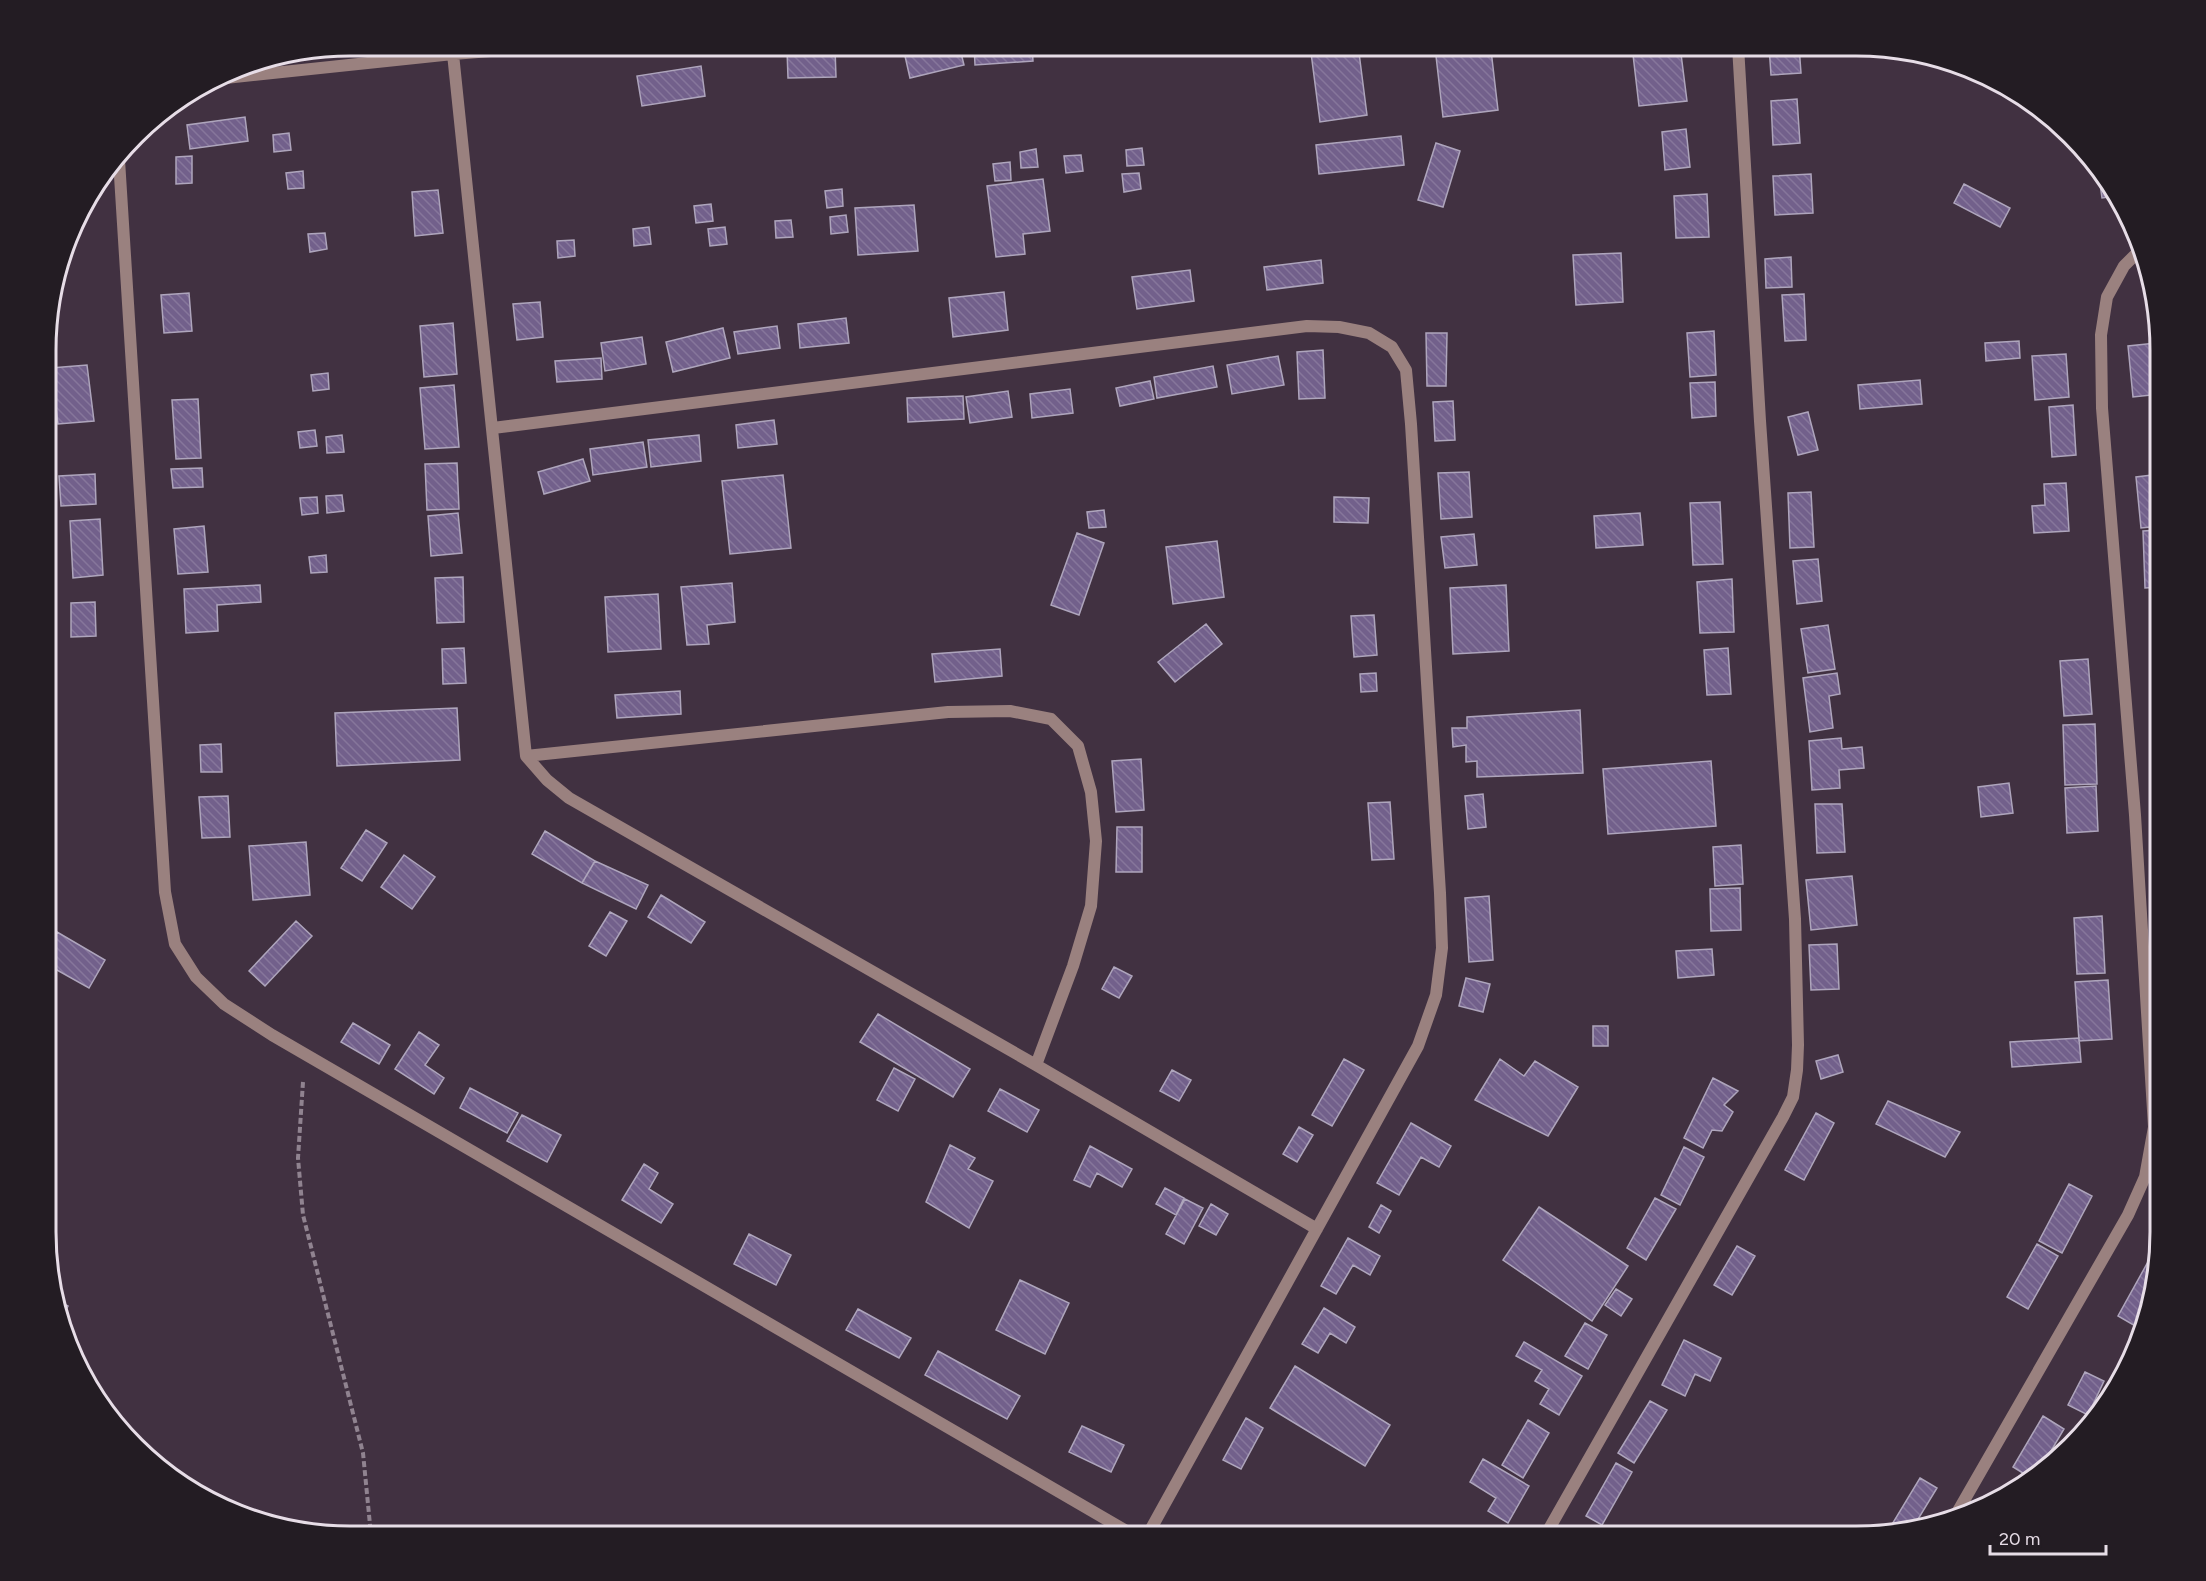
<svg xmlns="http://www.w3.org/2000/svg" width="2206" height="1581" font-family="Figtree,sans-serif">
	<defs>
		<pattern id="building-back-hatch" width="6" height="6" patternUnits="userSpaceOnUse" patternTransform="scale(1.5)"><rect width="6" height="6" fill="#72608b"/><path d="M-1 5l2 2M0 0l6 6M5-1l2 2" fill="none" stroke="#86769b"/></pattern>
	</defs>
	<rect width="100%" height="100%" fill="#413141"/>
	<!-- building -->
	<path fill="url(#building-back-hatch)" stroke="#aea5bc" stroke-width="1.5" d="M 953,45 L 959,45 L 964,65 L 910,78 L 905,56 Z
		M 974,45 L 1032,45 L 1033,61 L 975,65 Z
		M 1052,45 L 1107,45 L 1107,48 L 1053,52 Z
		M 1111,45 L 1141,45 L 1111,50 Z
		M 1310,45 L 1358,45 L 1367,115 L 1320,122 Z
		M 1632,46 L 1680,46 L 1687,101 L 1639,106 Z
		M 1769,46 L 1799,46 L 1801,73 L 1771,75 Z
		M 835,48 L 836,77 L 788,78 L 787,50 Z
		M 1491,50 L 1498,110 L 1443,117 L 1436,56 Z
		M 701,66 L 705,96 L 642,106 L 637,76 Z
		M 1797,99 L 1800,143 L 1773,145 L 1771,101 Z
		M 245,117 L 248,141 L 190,149 L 187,125 Z
		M 1686,129 L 1690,167 L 1665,170 L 1662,132 Z
		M 289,133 L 291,150 L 274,152 L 273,135 Z
		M 1401,136 L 1404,165 L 1319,174 L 1316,145 Z
		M 1436,143 L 1460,151 L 1443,207 L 1418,200 Z
		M 1142,148 L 1144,165 L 1127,166 L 1126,150 Z
		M 1036,149 L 1038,167 L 1021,168 L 1020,152 Z
		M 1081,155 L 1083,171 L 1066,173 L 1064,156 Z
		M 192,156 L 192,183 L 176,184 L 176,157 Z
		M 1010,162 L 1011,180 L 995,181 L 993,164 Z
		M 303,171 L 304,188 L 288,189 L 286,173 Z
		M 1139,173 L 1141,189 L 1124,192 L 1122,174 Z
		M 1811,174 L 1813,213 L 1775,215 L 1773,176 Z
		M 2104,176 L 2117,196 L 2102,198 L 2099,177 Z
		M 1043,179 L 1050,231 L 1023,234 L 1025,254 L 996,257 L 987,186 Z
		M 1964,184 L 2010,208 L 2000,227 L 1954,203 Z
		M 842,189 L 843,206 L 827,208 L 825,191 Z
		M 438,190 L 443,233 L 415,236 L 412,192 Z
		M 1707,194 L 1709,237 L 1676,238 L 1674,196 Z
		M 711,204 L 713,221 L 696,223 L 694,206 Z
		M 914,205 L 918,251 L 858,255 L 855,208 Z
		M 846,215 L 848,232 L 831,234 L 830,217 Z
		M 791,220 L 793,237 L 776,238 L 775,221 Z
		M 649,227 L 651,244 L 634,246 L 633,229 Z
		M 725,227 L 727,244 L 710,246 L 708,229 Z
		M 325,233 L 327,249 L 310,252 L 308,234 Z
		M 574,240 L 575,256 L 558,258 L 557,241 Z
		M 1621,253 L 1623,302 L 1576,305 L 1573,255 Z
		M 1791,257 L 1792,287 L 1766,288 L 1765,259 Z
		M 1321,260 L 1323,283 L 1267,290 L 1264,267 Z
		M 1190,270 L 1194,301 L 1137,309 L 1132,277 Z
		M 1004,292 L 1008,330 L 953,337 L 949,298 Z
		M 189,293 L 192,331 L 164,333 L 161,295 Z
		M 1804,294 L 1806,340 L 1785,341 L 1782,295 Z
		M 540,302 L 543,337 L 517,340 L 513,304 Z
		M 846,318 L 849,343 L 800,348 L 798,324 Z
		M 453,323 L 457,374 L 424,377 L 420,326 Z
		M 777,326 L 780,348 L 738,354 L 734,332 Z
		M 723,328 L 730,358 L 673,372 L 666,342 Z
		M 1714,331 L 1716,375 L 1690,377 L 1687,333 Z
		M 1426,333 L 1447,333 L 1446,386 L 1427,386 Z
		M 642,337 L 646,364 L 605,371 L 601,343 Z
		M 2019,341 L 2020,358 L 1986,361 L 1985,343 Z
		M 2156,343 L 2160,394 L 2133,397 L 2128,346 Z
		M 1323,350 L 1325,398 L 1299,399 L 1297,352 Z
		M 2066,354 L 2069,397 L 2035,400 L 2032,356 Z
		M 1278,356 L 1284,385 L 1232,394 L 1227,365 Z
		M 601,358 L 602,379 L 557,382 L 555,361 Z
		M 87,365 L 94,421 L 58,424 L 51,368 Z
		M 1213,366 L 1217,387 L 1157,398 L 1154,377 Z
		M 328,373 L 329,389 L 313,391 L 311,375 Z
		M 1920,380 L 1922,404 L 1860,409 L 1858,385 Z
		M 1150,381 L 1154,399 L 1120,406 L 1116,388 Z
		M 1715,382 L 1716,416 L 1692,418 L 1690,383 Z
		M 454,385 L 459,447 L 425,449 L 420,388 Z
		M 1070,389 L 1073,413 L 1032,418 L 1030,394 Z
		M 1008,391 L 1012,417 L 970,423 L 966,397 Z
		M 963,396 L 964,419 L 908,422 L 907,398 Z
		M 198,399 L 201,458 L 176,459 L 172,400 Z
		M 1453,401 L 1455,440 L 1435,441 L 1433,402 Z
		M 2073,405 L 2076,455 L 2052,457 L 2049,407 Z
		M 1808,412 L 1818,450 L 1798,455 L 1788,417 Z
		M 48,420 L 56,420 L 56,441 L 48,441 Z
		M 774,420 L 777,444 L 738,448 L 736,425 Z
		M 315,430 L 317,446 L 300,448 L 298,432 Z
		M 342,435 L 344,452 L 327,453 L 326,437 Z
		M 699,435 L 701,461 L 651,467 L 648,440 Z
		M 643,442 L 647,467 L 593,475 L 590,449 Z
		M 583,459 L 590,481 L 544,494 L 538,472 Z
		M 457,463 L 459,509 L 427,510 L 425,464 Z
		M 202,468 L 203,487 L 173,488 L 171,469 Z
		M 1469,472 L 1472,517 L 1441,519 L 1438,473 Z
		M 95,474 L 96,504 L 61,506 L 59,476 Z
		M 2160,474 L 2160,526 L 2141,528 L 2136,477 Z
		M 783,475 L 791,548 L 730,554 L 722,481 Z
		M 2066,483 L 2069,531 L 2034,533 L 2032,506 L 2045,505 L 2044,484 Z
		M 1811,492 L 1814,547 L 1790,548 L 1788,493 Z
		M 342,495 L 344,511 L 327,513 L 326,496 Z
		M 317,497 L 318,513 L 302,515 L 300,498 Z
		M 1334,497 L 1369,498 L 1368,523 L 1334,522 Z
		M 1720,502 L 1723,564 L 1693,565 L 1690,503 Z
		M 1104,510 L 1106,527 L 1089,528 L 1087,512 Z
		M 458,513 L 462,553 L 431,556 L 428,516 Z
		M 1640,513 L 1643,545 L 1596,548 L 1594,516 Z
		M 100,519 L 103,575 L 73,578 L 70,521 Z
		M 204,526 L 208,572 L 178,574 L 174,529 Z
		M 2160,530 L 2160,587 L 2145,588 L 2143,531 Z
		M 1077,533 L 1104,543 L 1079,615 L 1051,605 Z
		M 1474,534 L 1477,565 L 1445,568 L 1441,537 Z
		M 1217,541 L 1224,597 L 1173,604 L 1166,547 Z
		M 326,555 L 327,572 L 311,573 L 309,557 Z
		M 1818,559 L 1822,601 L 1797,604 L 1793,561 Z
		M 463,577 L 464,622 L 437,623 L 435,578 Z
		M 1732,579 L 1734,632 L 1700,633 L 1697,582 Z
		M 732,583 L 735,622 L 707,625 L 709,644 L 687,645 L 681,587 Z
		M 260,585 L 261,602 L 217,605 L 218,631 L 186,633 L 184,589 Z
		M 1506,585 L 1509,651 L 1453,654 L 1450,588 Z
		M 658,594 L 661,649 L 608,652 L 605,597 Z
		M 95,602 L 96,636 L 71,637 L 71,603 Z
		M 1374,615 L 1377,655 L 1354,657 L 1351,616 Z
		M 1206,624 L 1222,644 L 1175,682 L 1158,662 Z
		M 1828,625 L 1835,669 L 1808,673 L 1801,629 Z
		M 464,648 L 466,683 L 443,684 L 442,649 Z
		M 1728,648 L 1731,694 L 1707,695 L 1704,650 Z
		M 1000,649 L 1002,676 L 935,682 L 932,654 Z
		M 2088,659 L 2092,714 L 2064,716 L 2060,661 Z
		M 2154,665 L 2160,665 L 2160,709 L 2155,710 Z
		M 1376,673 L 1377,691 L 1361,692 L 1360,674 Z
		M 1837,673 L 1840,694 L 1829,696 L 1833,728 L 1810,732 L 1803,678 Z
		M 680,691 L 681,714 L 617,718 L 615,695 Z
		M 457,708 L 460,760 L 337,766 L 335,713 Z
		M 1580,710 L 1583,773 L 1477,777 L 1477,761 L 1466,762 L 1466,745 L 1453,747 L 1452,728 L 1467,728 L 1467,717 Z
		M 2095,724 L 2097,784 L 2065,785 L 2063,725 Z
		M 2159,728 L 2160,728 L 2160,769 L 2157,768 Z
		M 1841,738 L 1842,749 L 1862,747 L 1864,768 L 1839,770 L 1840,788 L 1812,790 L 1809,741 Z
		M 221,744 L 222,772 L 201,772 L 200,745 Z
		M 1141,759 L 1144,810 L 1116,812 L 1112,761 Z
		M 1711,761 L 1716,826 L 1608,834 L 1603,769 Z
		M 2009,783 L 2013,813 L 1981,817 L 1978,787 Z
		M 2096,786 L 2098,831 L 2067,833 L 2065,788 Z
		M 1483,794 L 1486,827 L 1468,829 L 1465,796 Z
		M 228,796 L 230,837 L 202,838 L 199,797 Z
		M 1390,802 L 1394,859 L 1372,860 L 1368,803 Z
		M 1815,804 L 1842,804 L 1845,852 L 1817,853 Z
		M 1117,827 L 1142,827 L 1142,872 L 1116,872 Z
		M 366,830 L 387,843 L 362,881 L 341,868 Z
		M 545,831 L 595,861 L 582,883 L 532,854 Z
		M 306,842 L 310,895 L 253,900 L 249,846 Z
		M 1741,845 L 1743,884 L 1715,886 L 1713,847 Z
		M 2160,848 L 2160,897 L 2155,849 Z
		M 404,855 L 435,877 L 412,909 L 381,887 Z
		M 595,861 L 648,885 L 636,909 L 582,883 Z
		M 1852,876 L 1857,925 L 1811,930 L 1806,880 Z
		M 1740,888 L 1741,930 L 1711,931 L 1710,889 Z
		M 661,895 L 705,922 L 691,943 L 648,917 Z
		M 1489,896 L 1493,960 L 1469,962 L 1465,898 Z
		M 610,912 L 627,921 L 606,956 L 589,946 Z
		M 2102,916 L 2105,973 L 2077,974 L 2074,918 Z
		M 296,921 L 312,936 L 265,986 L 249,971 Z
		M 57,932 L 105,960 L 89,988 L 48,965 L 48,948 Z
		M 1837,944 L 1839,989 L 1811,990 L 1809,945 Z
		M 1712,949 L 1714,975 L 1678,978 L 1676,951 Z
		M 1114,967 L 1132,976 L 1119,998 L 1102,989 Z
		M 1466,978 L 1490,984 L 1483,1012 L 1459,1006 Z
		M 2108,980 L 2112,1039 L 2079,1041 L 2075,982 Z
		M 878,1014 L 970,1069 L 953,1097 L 860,1042 Z
		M 353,1023 L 390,1045 L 379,1064 L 341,1042 Z
		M 1593,1026 L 1608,1026 L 1608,1046 L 1593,1046 Z
		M 419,1032 L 439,1045 L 425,1065 L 444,1078 L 434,1094 L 395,1069 Z
		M 2079,1038 L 2081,1062 L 2012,1067 L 2010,1042 Z
		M 1838,1055 L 1843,1072 L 1821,1079 L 1816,1061 Z
		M 1344,1059 L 1364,1070 L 1332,1126 L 1312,1115 Z
		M 1500,1059 L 1524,1076 L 1535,1061 L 1578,1087 L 1548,1136 L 1475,1100 Z
		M 894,1068 L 915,1079 L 898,1111 L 877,1100 Z
		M 1172,1070 L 1191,1080 L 1179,1101 L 1160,1091 Z
		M 1713,1078 L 1738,1091 L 1724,1105 L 1733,1112 L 1722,1131 L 1712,1130 L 1703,1148 L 1684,1138 Z
		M 470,1088 L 518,1113 L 507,1133 L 460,1108 Z
		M 1000,1089 L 1039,1110 L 1027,1132 L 988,1111 Z
		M 1888,1101 L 1960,1132 L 1945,1157 L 1876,1124 Z
		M 1816,1113 L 1834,1123 L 1804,1180 L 1785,1170 Z
		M 522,1115 L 561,1135 L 547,1162 L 507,1141 Z
		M 1411,1123 L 1451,1146 L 1439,1167 L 1421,1157 L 1399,1195 L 1377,1183 Z
		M 1299,1127 L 1313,1135 L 1297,1162 L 1283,1154 Z
		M 950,1145 L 975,1158 L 968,1169 L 993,1181 L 969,1228 L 926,1202 Z
		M 1090,1146 L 1132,1169 L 1122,1187 L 1097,1173 L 1090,1187 L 1074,1180 Z
		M 1684,1147 L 1704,1157 L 1680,1205 L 1661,1195 Z
		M 644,1164 L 658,1173 L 649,1189 L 673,1204 L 661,1223 L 622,1200 Z
		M 2069,1184 L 2092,1196 L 2062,1253 L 2039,1241 Z
		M 1165,1188 L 1184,1198 L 1176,1215 L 1156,1204 Z
		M 1655,1198 L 1676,1209 L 1646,1260 L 1627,1248 Z
		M 1185,1199 L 1203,1208 L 1184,1244 L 1166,1234 Z
		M 1211,1204 L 1228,1214 L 1216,1235 L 1199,1226 Z
		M 1381,1205 L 1391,1211 L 1379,1233 L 1369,1227 Z
		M 1539,1207 L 1628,1266 L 1592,1321 L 1503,1260 Z
		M 749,1234 L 791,1255 L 776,1285 L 734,1264 Z
		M 1348,1238 L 1380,1256 L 1370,1275 L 1353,1265 L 1336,1294 L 1321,1286 Z
		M 2037,1244 L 2058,1256 L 2028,1309 L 2007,1297 Z
		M 1737,1246 L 1755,1256 L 1732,1295 L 1714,1285 Z
		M 2149,1260 L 2158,1264 L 2144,1331 L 2118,1316 Z
		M 1020,1280 L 1069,1303 L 1045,1354 L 996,1330 Z
		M 1616,1289 L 1632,1299 L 1621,1316 L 1605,1305 Z
		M 57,1300 L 68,1306 L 63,1316 Z
		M 1324,1308 L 1355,1327 L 1346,1343 L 1330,1333 L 1318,1353 L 1302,1344 Z
		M 858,1309 L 911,1338 L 899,1358 L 846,1330 Z
		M 1585,1323 L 1607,1335 L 1588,1369 L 1565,1356 Z
		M 1684,1340 L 1721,1358 L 1710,1381 L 1695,1374 L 1685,1396 L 1662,1385 Z
		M 1524,1342 L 1582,1376 L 1559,1415 L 1540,1404 L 1549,1389 L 1535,1381 L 1542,1370 L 1516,1356 Z
		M 938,1351 L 1020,1396 L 1007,1419 L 925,1375 Z
		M 1295,1366 L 1390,1425 L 1365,1466 L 1270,1408 Z
		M 2085,1372 L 2104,1381 L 2088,1415 L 2068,1405 Z
		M 1650,1401 L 1667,1410 L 1634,1463 L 1618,1453 Z
		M 2043,1416 L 2064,1429 L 2038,1473 L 2031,1478 L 2013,1467 Z
		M 1246,1418 L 1263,1428 L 1241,1469 L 1223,1460 Z
		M 1528,1420 L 1549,1433 L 1523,1478 L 1502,1465 Z
		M 1082,1426 L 1124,1445 L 1111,1472 L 1069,1452 Z
		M 1483,1459 L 1529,1486 L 1508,1523 L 1488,1511 L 1496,1498 L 1470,1482 Z
		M 1616,1463 L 1632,1472 L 1602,1525 L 1586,1516 Z
		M 1920,1478 L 1937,1488 L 1912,1529 L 1888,1531 Z"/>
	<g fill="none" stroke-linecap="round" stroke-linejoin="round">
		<!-- path -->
		<path stroke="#908390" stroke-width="4" stroke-dasharray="6 3" stroke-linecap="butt" d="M 303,1082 L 298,1158 L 303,1215 L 363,1453 L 371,1535"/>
		<!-- minor -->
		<path stroke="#9a817f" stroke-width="12" d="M 453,54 L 526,756 L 547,780 L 569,798 L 1036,1065 L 1317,1229
			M 216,79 L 453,54 L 566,45
			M 119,160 L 165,892 L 175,944 L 196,977 L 224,1004 L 272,1035 L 1135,1536
			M 493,428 L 1307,326 L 1339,327 L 1369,333 L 1392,347 L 1406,370 L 1411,424 L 1440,893 L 1442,948 L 1436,995 L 1418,1046 L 1147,1536
			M 526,756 L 948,712 L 1010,711 L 1051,719 L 1078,746 L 1091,792 L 1096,841 L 1091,906 L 1073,966 L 1036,1065
			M 1954,1518 L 2128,1215 L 2145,1177 L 2154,1127 L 2135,815 L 2102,408 L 2101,335 L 2107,297 L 2124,266 L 2139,251
			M 1545,1536 L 1783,1117 L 1793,1097 L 1797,1070 L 1798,1045 L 1795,919 L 1760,421 L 1738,46"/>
	</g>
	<!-- crop -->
	<path d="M0 0H2206V1581H0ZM350 56H1856A294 294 0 0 1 2150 350V1232A294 294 0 0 1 1856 1526H350A294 294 0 0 1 56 1232V350A294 294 0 0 1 350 56Z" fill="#231c23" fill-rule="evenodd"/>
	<path fill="none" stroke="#e7dde7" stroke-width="3" d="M350 56H1856A294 294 0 0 1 2150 350V1232A294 294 0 0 1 1856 1526H350A294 294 0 0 1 56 1232V350A294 294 0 0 1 350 56Z"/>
	<!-- scale -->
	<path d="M1990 1545v9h116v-9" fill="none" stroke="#e7dde7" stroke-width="3"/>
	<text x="1999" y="1545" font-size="18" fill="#e7dde7" stroke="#231c23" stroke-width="4.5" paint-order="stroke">20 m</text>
</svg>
